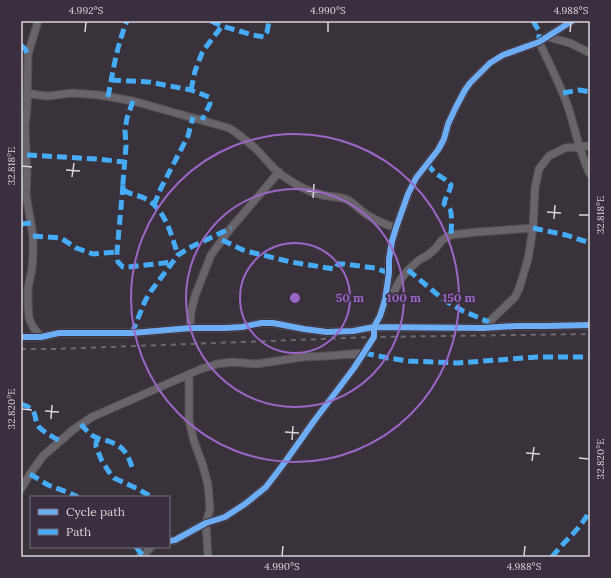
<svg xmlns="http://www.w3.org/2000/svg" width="611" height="578" font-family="Lora,serif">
	<rect width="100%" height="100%" fill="#39323a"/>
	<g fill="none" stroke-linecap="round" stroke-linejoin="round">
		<!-- minor casing -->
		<g stroke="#555056" stroke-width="9">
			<path id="minor" d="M 38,21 L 28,54 L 27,106 L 25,128 L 27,174 L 26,194 L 33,236 L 33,253 L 32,269 L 28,288 L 28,304 L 29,318 L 33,327 L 41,337
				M 548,37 L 570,43 L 590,53
				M 539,42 C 549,62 559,83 567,104 C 575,127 579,152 590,174
				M 27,93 L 38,95 L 48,96 L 72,93 L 99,95 L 133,101 L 229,128 C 239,134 247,141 256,149 C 264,156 270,166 279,173 C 294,184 310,194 328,196 C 334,197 340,197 346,199 C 353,202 357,208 363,212 C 373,220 384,224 396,228
				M 385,300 L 395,290 L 400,280 L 408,270 L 419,260 L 428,255 L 435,249 L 442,240 L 451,235 L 477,232 L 533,228
				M 191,328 L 190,323 L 191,312 L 195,296 L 211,255 L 231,228 L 279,172
				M 483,328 L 515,297 L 519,289 L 528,259 L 533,228 L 535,188 L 539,169 L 549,156 L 565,148 L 590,146
				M 21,337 L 41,337 L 59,333 L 132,333 L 191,328 L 225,328 L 242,327 L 261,323 L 273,323 L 304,329 L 327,332 L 353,331 L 374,327 L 483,328 L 516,326 L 546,326 L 590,325
				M 189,374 L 189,421 L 194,441 L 203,466 L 208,485 L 210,509 L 206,523 L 208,557
				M 21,489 L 30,474 L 43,456 L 74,429 L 92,417 L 201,369 L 217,364 L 232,362 L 256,364 L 303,357 L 326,356 L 364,353
				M 169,541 L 175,540 L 206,523 L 225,517 L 245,504 L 266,487 L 285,462 L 314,421 L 354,368 L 374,337 L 374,327 L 380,316 L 385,300 L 389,273 L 389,259 L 392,241 L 396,228 L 408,194 L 416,178 L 438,150 L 444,139 L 448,124 L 456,107 L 465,90 L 470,83 L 490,63 L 503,55 L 539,42 L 572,21
				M 139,557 L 143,556 L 151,547"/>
		</g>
		<!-- minor -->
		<use href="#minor" stroke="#69646a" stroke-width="7"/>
		<!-- rail -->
		<path stroke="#6f6a70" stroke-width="2" stroke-dasharray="5 5" stroke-linecap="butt" d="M 21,349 L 55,349 L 374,337 L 590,334"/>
		<!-- quiet -->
		<path stroke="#46acf6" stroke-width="5" stroke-dasharray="10 5" stroke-linecap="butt" d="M 211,21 L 222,26 L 253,35 L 264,37 L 267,32 L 269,21
			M 533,21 L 539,31 L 539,42
			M 21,45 L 25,49 L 28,54
			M 111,80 L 149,82 L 191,90 L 199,93 L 209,97 L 210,104 L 202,120
			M 191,90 L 195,71 L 202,53 L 206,47 L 222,26
			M 563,93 L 579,90 L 590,92
			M 108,97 C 113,71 117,45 127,21
			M 133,101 L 127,118 L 125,130 L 126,146 L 123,182 L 123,188 L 125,191 C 132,195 139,195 146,199 C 166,210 171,235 178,255
			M 27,155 L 96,159 L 125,162
			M 427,164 L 435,173 L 449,182 L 451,185 C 450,192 445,197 444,204 C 446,206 448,207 449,208 C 453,212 451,230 451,235
			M 123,185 L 117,252 L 118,262 L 123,267 L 128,267 L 173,262
			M 154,205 L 161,188 L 188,136 L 193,117
			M 21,224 L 31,223
			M 533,228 L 566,235 L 590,243
			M 33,236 L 61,238 L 76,248 L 93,254 L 117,252
			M 222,240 L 243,250 L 254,253 L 291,262 L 334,269 L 336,268 L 338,264 L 344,264 L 375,268 L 389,273
			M 408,270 L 444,300 L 463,311 L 489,322
			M 132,333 L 145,301 L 151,291 L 178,255 L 191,247 L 231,228
			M 364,353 L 388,358 L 409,361 L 458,363 L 537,357 L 590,357
			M 21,404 C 24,405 27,406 30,408 C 37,412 34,421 39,427 C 45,433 53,437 60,441
			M 81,424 C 85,429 90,435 95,437 C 99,439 104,440 108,441 C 123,446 127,452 132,467
			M 98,438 L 96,443 L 96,447 L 102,461 L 111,475 L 114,478 L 138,489 L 150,496
			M 30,474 L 48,485 L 67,492 L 78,497
			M 136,547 L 143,556
			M 552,557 C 564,541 581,529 590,510"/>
		<!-- cycleway casing -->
		<g stroke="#3a2f3e" stroke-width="8">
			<path id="cycleway" d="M 21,337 L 41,337 L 59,333 L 132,333 L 191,328 L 225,328 L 242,327 L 261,323 L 273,323 L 304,329 L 327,332 L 353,331 L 374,327 L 483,328 L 516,326 L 546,326 L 590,325
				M 169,541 L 175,540 L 206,523 L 225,517 L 245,504 L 266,487 L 285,462 L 314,421 L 354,368 L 374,337 L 374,327 L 380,316 L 385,300 L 389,273 L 389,259 L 392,241 L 396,228 L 408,194 L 416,178 L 438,150 L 444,139 L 448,124 L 456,107 L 465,90 L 470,83 L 490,63 L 503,55 L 539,42 L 572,21"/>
		</g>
		<!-- cycleway -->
		<use href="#cycleway" stroke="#6dadf4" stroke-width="6"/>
	</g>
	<!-- ticks -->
	<path fill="none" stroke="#dad3dc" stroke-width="1.5" d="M 85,32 L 86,22M 328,32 L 328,22M 570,32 L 571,22M 22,166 L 32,167M 66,170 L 80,171M 72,177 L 74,163M 307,191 L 321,192M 313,198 L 314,184M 547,212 L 561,213M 579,215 L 589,215M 554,219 L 555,205M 22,409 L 32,410M 45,411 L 59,412M 51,419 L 52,405M 285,432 L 299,433M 292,440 L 293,426M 526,453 L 540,454M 579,458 L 589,459M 532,461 L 534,447M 282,556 L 283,546M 524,556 L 525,546"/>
	<!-- distance rings -->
	<g fill="none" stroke="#9c66c9" stroke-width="2">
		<circle cx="295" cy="298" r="55"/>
		<circle cx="295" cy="298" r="109"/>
		<circle cx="295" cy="298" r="164"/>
	</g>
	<circle cx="295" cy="298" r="6" fill="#9c66c9" stroke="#3a2f3e" stroke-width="2"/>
	<g font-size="12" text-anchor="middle" font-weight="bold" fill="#9c66c9" stroke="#3a2f3e" stroke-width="3.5" stroke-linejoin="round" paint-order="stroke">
		<text x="350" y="302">50 m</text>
		<text x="404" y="302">100 m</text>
		<text x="459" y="302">150 m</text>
	</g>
	<!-- border -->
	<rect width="611" height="578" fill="none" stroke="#3a2f3e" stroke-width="44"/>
	<!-- legend -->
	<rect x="30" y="496" width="140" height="52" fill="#3a2f3e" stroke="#7a717d"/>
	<rect x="38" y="509" width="20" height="6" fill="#6dadf4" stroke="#7a717d"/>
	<text x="66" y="516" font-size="12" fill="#dad3dc">Cycle path</text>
	<rect x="38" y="529" width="20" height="6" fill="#46acf6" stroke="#7a717d"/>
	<text x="66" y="536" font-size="12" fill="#dad3dc">Path</text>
	<rect x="22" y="22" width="567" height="534" fill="none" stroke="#dad3dc" stroke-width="1.5"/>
	<g font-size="10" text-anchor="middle" fill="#dad3dc">
		<text x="86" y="14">4.992°S</text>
		<text x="328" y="14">4.990°S</text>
		<text x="571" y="14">4.988°S</text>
		<text transform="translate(11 166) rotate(-90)" y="4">32.818°E</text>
		<text transform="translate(600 215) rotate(-90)" y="4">32.818°E</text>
		<text transform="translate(11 409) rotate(-90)" y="4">32.820°E</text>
		<text transform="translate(600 459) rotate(-90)" y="4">32.820°E</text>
		<text x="282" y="570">4.990°S</text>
		<text x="524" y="570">4.988°S</text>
	</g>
</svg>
